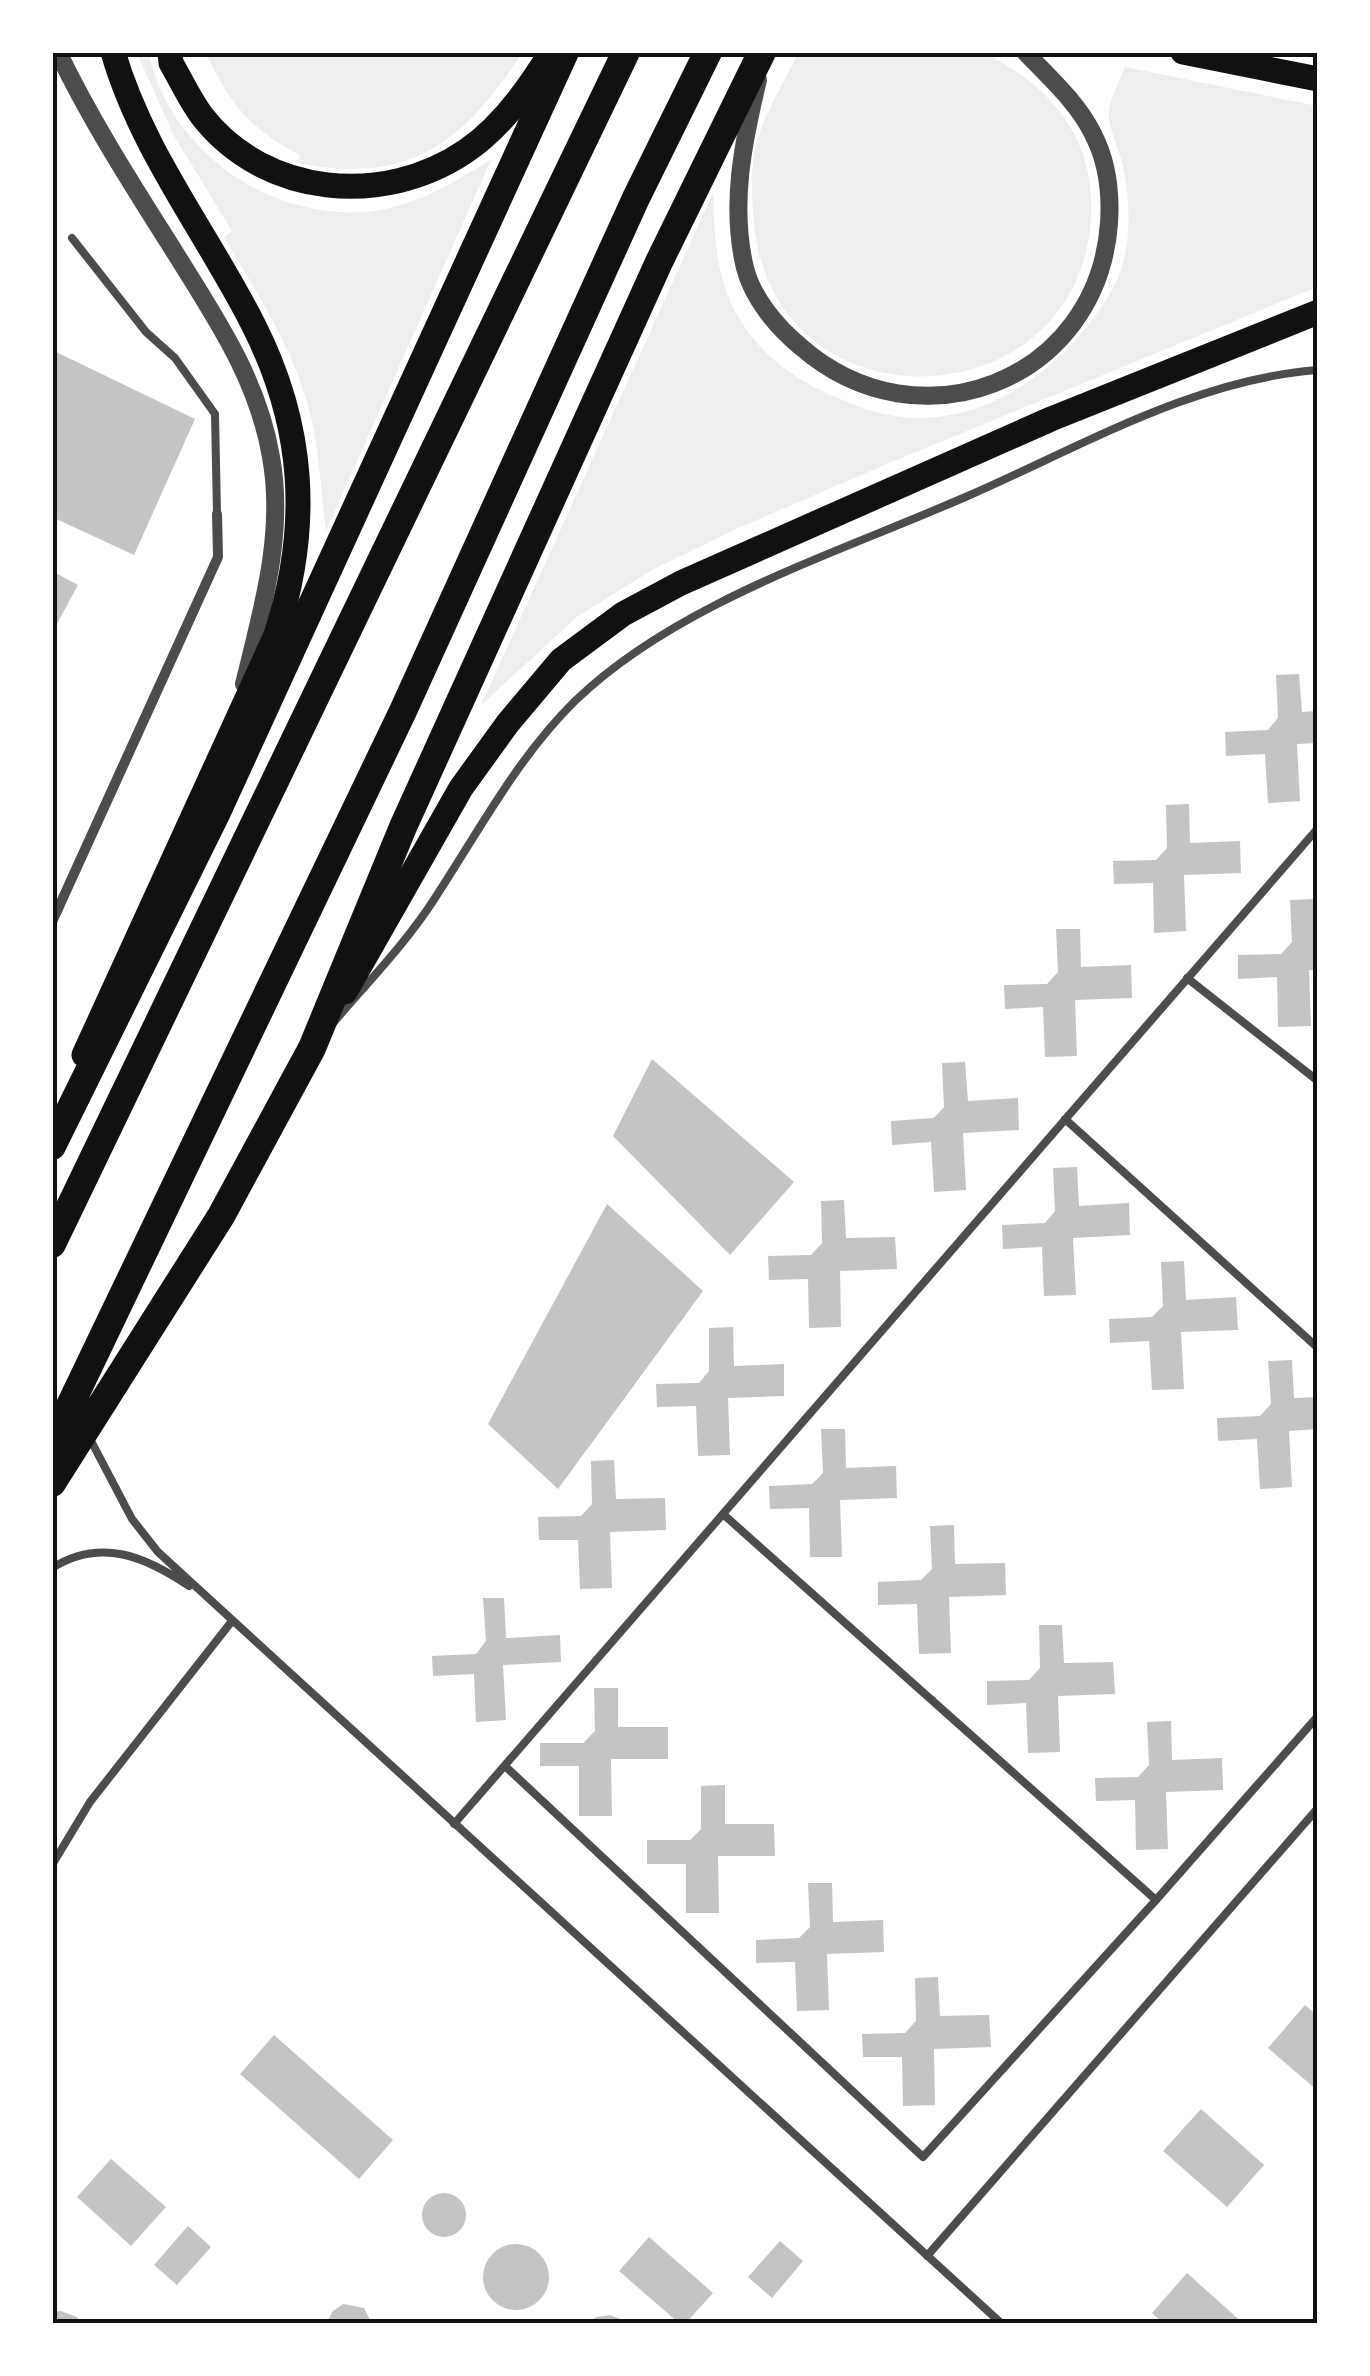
<svg xmlns="http://www.w3.org/2000/svg" width="1370" height="2376" font-family="'Golos Text',sans-serif">
	<rect width="100%" height="100%" fill="#fff"/>
	<!-- green -->
	<path fill="#eee" d="M 137,53 L 149,53 C 171,162 295,237 402,205 C 434,195 463,176 491,160 L 326,531 C 321,494 320,454 311,417 C 296,352 257,294 224,237 L 232,231 L 173,134 Z
		M 206,53 L 522,53 C 464,142 409,186 298,163 L 300,155 C 250,129 230,104 206,53 Z
		M 983,53 C 1041,79 1088,129 1091,196 C 1101,420 777,442 754,225 C 752,200 750,173 755,149 C 761,119 785,81 798,53 Z
		M 1125,67 L 1317,106 L 1317,287 L 889,463 L 736,529 L 654,569 L 578,616 L 481,705 L 713,193 C 714,236 716,281 739,318 C 762,357 798,382 838,398 C 854,405 871,412 889,415 C 983,433 1069,366 1113,288 C 1133,252 1131,201 1122,162 C 1118,147 1107,125 1109,110 C 1111,96 1120,81 1125,67 Z"/>
	<!-- building -->
	<path fill="#c4c4c4" d="M 52,350 L 195,419 L 134,555 L 52,517 Z
		M 52,571 L 78,585 L 52,633 Z
		M 1299,674 L 1302,712 L 1318,711 L 1318,743 L 1297,744 L 1300,801 L 1268,803 L 1265,754 L 1226,756 L 1225,732 L 1268,730 L 1278,718 L 1276,675 Z
		M 1189,804 L 1190,843 L 1240,841 L 1241,873 L 1184,875 L 1186,931 L 1154,933 L 1153,883 L 1114,884 L 1113,861 L 1156,860 L 1167,848 L 1166,805 Z
		M 1314,899 L 1318,970 L 1309,970 L 1311,1026 L 1278,1027 L 1277,977 L 1238,979 L 1238,955 L 1281,954 L 1292,942 L 1290,900 Z
		M 1056,929 L 1080,929 L 1081,967 L 1131,965 L 1132,998 L 1075,1000 L 1077,1056 L 1045,1057 L 1043,1007 L 1005,1009 L 1004,985 L 1047,984 L 1058,972 Z
		M 652,1059 L 794,1182 L 730,1255 L 613,1136 Z
		M 965,1062 L 968,1101 L 1018,1098 L 1019,1130 L 963,1133 L 966,1190 L 934,1192 L 931,1142 L 892,1145 L 891,1121 L 934,1118 L 944,1107 L 942,1063 Z
		M 1077,1167 L 1079,1206 L 1129,1203 L 1130,1235 L 1073,1238 L 1076,1295 L 1044,1296 L 1042,1247 L 1003,1249 L 1002,1225 L 1045,1223 L 1055,1211 L 1053,1168 Z
		M 844,1200 L 846,1238 L 895,1237 L 897,1269 L 840,1271 L 841,1327 L 809,1328 L 808,1279 L 769,1280 L 768,1256 L 811,1255 L 822,1243 L 821,1201 Z
		M 607,1204 L 703,1291 L 558,1489 L 488,1424 Z
		M 1184,1261 L 1186,1300 L 1236,1297 L 1238,1330 L 1181,1332 L 1184,1389 L 1152,1390 L 1149,1341 L 1110,1343 L 1109,1319 L 1152,1317 L 1163,1306 L 1161,1262 Z
		M 733,1327 L 734,1366 L 784,1364 L 784,1396 L 728,1398 L 730,1455 L 698,1456 L 696,1406 L 657,1407 L 656,1384 L 699,1383 L 709,1371 L 709,1328 Z
		M 1292,1360 L 1294,1398 L 1318,1397 L 1318,1429 L 1289,1431 L 1292,1487 L 1260,1489 L 1257,1439 L 1218,1441 L 1217,1418 L 1260,1416 L 1271,1404 L 1268,1361 Z
		M 821,1429 L 845,1429 L 846,1468 L 896,1466 L 897,1498 L 840,1500 L 842,1557 L 810,1557 L 809,1508 L 770,1509 L 769,1486 L 812,1484 L 823,1473 Z
		M 614,1460 L 616,1499 L 665,1498 L 666,1530 L 610,1532 L 612,1588 L 580,1589 L 578,1540 L 539,1540 L 538,1517 L 581,1516 L 592,1504 L 591,1461 Z
		M 954,1525 L 955,1564 L 1005,1563 L 1006,1595 L 949,1597 L 951,1653 L 919,1654 L 917,1604 L 878,1605 L 878,1582 L 921,1580 L 932,1569 L 930,1526 Z
		M 483,1598 L 504,1598 L 506,1638 L 560,1635 L 561,1662 L 503,1665 L 506,1720 L 476,1722 L 474,1674 L 433,1676 L 432,1656 L 476,1654 L 486,1641 Z
		M 1039,1625 L 1062,1625 L 1064,1663 L 1113,1662 L 1115,1694 L 1058,1696 L 1060,1752 L 1028,1753 L 1026,1703 L 987,1705 L 987,1681 L 1029,1680 L 1040,1668 Z
		M 594,1688 L 618,1688 L 618,1727 L 668,1727 L 668,1759 L 611,1759 L 612,1816 L 579,1816 L 579,1766 L 540,1766 L 540,1743 L 583,1743 L 595,1731 Z
		M 1171,1721 L 1172,1760 L 1222,1758 L 1223,1790 L 1166,1792 L 1168,1849 L 1136,1850 L 1135,1800 L 1096,1801 L 1095,1778 L 1138,1777 L 1149,1765 L 1147,1722 Z
		M 725,1785 L 725,1824 L 774,1824 L 775,1856 L 718,1856 L 719,1913 L 686,1913 L 686,1864 L 647,1864 L 647,1840 L 690,1840 L 701,1829 L 701,1786 Z
		M 808,1883 L 832,1883 L 833,1922 L 883,1920 L 884,1952 L 827,1954 L 829,2010 L 797,2011 L 795,1962 L 756,1963 L 756,1940 L 799,1938 L 810,1927 Z
		M 938,1977 L 940,2016 L 989,2015 L 991,2047 L 934,2049 L 935,2105 L 903,2106 L 902,2057 L 863,2057 L 862,2034 L 905,2033 L 916,2021 L 915,1978 Z
		M 1305,2005 L 1318,2016 L 1318,2091 L 1268,2048 Z
		M 274,2035 L 393,2140 L 359,2179 L 240,2074 Z
		M 1201,2109 L 1264,2165 L 1227,2207 L 1163,2151 Z
		M 111,2159 L 166,2207 L 131,2246 L 77,2197 Z
		M422 2215a22 22 0 1 1 44 0a22 22 0 1 1-44 0Z
		M 188,2226 L 211,2247 L 177,2285 L 154,2265 Z
		M 649,2237 L 713,2293 L 685,2324 L 680,2324 L 619,2271 Z
		M 780,2241 L 803,2261 L 772,2298 L 748,2277 Z
		M483 2277a33 33 0 1 1 66 0a33 33 0 1 1-66 0Z
		M 1187,2273 L 1244,2324 L 1164,2324 L 1152,2313 Z
		M 343,2304 L 364,2308 L 372,2324 L 327,2324 L 332,2312 Z
		M 61,2311 L 77,2317 L 83,2324 L 52,2324 L 52,2312 Z
		M 610,2315 L 633,2324 L 582,2324 L 597,2317 Z"/>
	<g fill="none" stroke-linecap="round" stroke-linejoin="round">
		<!-- service -->
		<path stroke="#4c4c4c" stroke-width="8" d="M 72,238 L 146,332 L 175,358 L 215,414 L 217,514
			M 1187,978 L 1318,1081
			M 334,1022 C 368,982 407,942 435,898 C 479,831 517,758 575,701 C 677,602 841,552 970,495 C 1080,447 1195,379 1318,370
			M 1065,1119 L 1318,1348
			M 90,1439 L 132,1519 L 158,1552 L 1002,2324
			M 723,1514 L 1156,1900
			M 52,1568 C 101,1537 146,1557 189,1586
			M 505,1766 L 923,2157 L 1156,1900 L 1318,1716
			M 454,1824 L 1318,828
			M 52,1865 L 90,1802 L 232,1621
			M 927,2256 L 1318,1808"/>
		<!-- minor -->
		<path stroke="#4c4c4c" stroke-width="10" d="M 52,922 L 218,557 L 217,514"/>
		<!-- tertiary -->
		<path stroke="#4c4c4c" stroke-width="18" d="M 58,52 C 91,121 133,186 174,251 C 215,317 258,379 271,457 C 285,533 262,610 244,684
			M 758,80 C 743,142 730,205 745,268 C 753,299 777,327 801,347 C 919,450 1098,381 1109,223 C 1111,193 1107,161 1093,134 C 1078,103 1049,77 1025,52"/>
		<!-- primary -->
		<path stroke="#111" stroke-width="25" d="M 170,52 L 171,63 C 181,80 190,100 202,116 C 265,197 384,207 466,151 C 500,128 530,87 551,52
			M 1183,52 L 1318,79
			M 345,992 L 461,788 L 508,723 L 561,660 L 623,614 L 681,583 L 1051,419 L 1318,312
			M 84,1055 L 276,635 C 311,526 305,426 253,324 C 207,233 142,152 113,52"/>
		<!-- trunk -->
		<path stroke="#111" stroke-width="28" d="M 52,1146 L 217,812 L 565,52
			M 52,1244 L 626,52
			M 52,1443 L 403,711 L 636,198 L 708,52
			M 52,1483 L 221,1216 L 312,1048 L 403,827 L 659,262 L 762,52"/>
	</g>
	<!-- border -->
	<rect width="1370" height="2376" fill="none" stroke="#ffffff" stroke-width="110"/>
	<rect x="55" y="55" width="1260" height="2266" fill="none" stroke="#111" stroke-width="4"/>
</svg>
